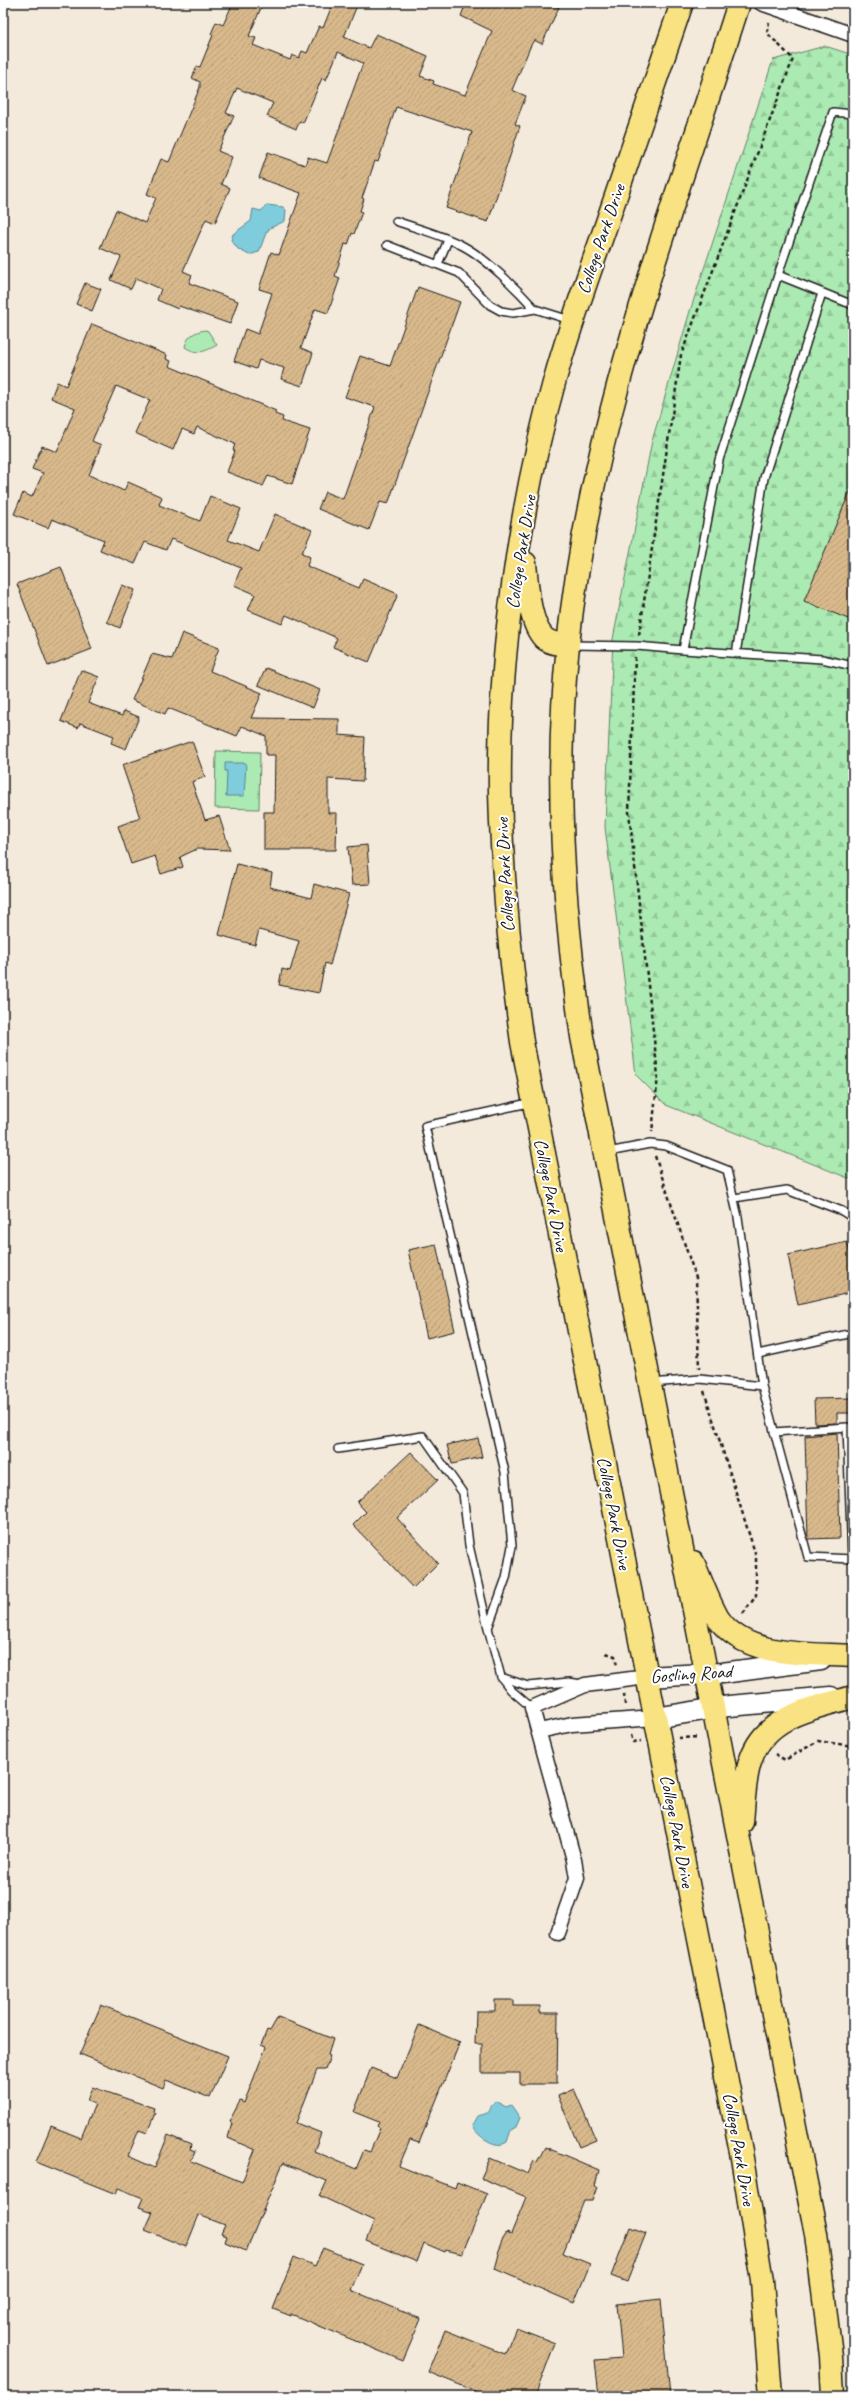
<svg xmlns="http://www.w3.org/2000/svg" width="856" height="2399" font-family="Caveat,sans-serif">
	<defs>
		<pattern id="forest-firs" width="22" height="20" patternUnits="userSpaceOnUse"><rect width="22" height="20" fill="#abeab2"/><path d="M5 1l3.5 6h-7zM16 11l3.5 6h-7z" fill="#93c898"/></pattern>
		<pattern id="building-hatch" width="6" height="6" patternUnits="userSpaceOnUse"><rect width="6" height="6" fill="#d9b98c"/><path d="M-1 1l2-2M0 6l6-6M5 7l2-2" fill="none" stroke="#ba9e78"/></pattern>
	</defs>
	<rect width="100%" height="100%" fill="#f4eadc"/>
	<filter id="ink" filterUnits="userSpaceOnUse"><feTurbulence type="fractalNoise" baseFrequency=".025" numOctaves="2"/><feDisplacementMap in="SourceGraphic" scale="8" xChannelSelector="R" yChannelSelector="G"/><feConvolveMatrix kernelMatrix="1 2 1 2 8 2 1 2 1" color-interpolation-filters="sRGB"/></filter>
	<g filter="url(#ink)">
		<!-- green -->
		<path fill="#abeab2" stroke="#648367" d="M 205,330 L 208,331 L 217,345 C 205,352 197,355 185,347 C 187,336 194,332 205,330 Z
			M 216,751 L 260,752 L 259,809 L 215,808 Z"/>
		<!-- forest -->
		<path fill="url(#forest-firs)" stroke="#648367" d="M 825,46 L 853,55 L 853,1180 L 666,1105 L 636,1075 L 605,827 L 613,639 L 652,441 L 690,311 L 773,60 Z"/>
		<!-- water -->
		<path fill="#7fccdd" stroke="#578690" d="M 267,205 L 283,207 L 286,210 L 285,221 L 270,228 L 266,233 L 259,252 L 249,255 L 238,249 L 231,240 L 233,234 L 251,221 L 253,209 L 261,211 Z
			M 225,763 L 246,763 L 244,796 L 226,796 L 227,771 L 225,771 Z
			M 495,2101 L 506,2107 L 511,2105 L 520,2118 L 516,2127 L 511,2130 L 507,2142 C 496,2151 474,2133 472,2125 L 477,2116 C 496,2112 486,2110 495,2101 Z"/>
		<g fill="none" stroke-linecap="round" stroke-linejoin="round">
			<!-- stream -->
			<path stroke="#578690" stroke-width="5" d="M 852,2167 L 853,2168"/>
		</g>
		<!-- building -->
		<path fill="url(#building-hatch)" stroke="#1c1c1c" d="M 233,3 L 263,3 L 249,36 L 256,38 L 253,45 L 290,60 L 292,55 L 299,58 L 302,51 L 307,53 L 319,26 L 323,28 L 333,3 L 358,3 L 344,37 L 369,48 L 376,34 L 428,56 L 420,76 L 434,81 L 433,84 L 465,95 L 492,31 L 461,16 L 466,3 L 550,3 L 559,7 L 542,44 L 534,40 L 531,45 L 512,90 L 526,96 L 515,124 L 520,126 L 488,222 L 446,208 L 472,132 L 396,107 L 378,162 L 375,161 L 362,198 L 364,199 L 360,211 L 362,212 L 354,234 L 352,233 L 348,245 L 345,244 L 335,276 L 340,278 L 328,313 L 315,309 L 301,348 L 313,353 L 302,386 L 281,379 L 284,368 L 259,360 L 256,369 L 234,361 L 245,329 L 258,334 L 272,293 L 259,289 L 271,252 L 279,255 L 301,193 L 259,178 L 268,152 L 305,165 L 308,157 L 327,163 L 363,63 L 338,52 L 326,80 L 322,78 L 303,123 L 300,121 L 296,129 L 267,116 L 273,103 L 237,88 L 226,113 L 234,116 L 218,151 L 232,157 L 221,184 L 230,188 L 215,223 L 206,219 L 183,271 L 192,275 L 189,283 L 238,301 L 230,324 L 179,306 L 178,309 L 157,300 L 161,289 L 136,278 L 131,289 L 111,280 L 121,257 L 100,248 L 116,210 L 145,223 L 156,198 L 147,194 L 161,159 L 169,162 L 200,87 L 200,82 L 192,78 L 197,66 L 200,67 L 213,35 L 211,34 L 216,22 L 223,25 Z
			M 85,283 L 101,289 L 92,311 L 76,304 Z
			M 418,287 L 460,302 L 388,504 L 380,502 L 369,530 L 318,509 L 325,492 L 343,499 L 375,407 L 345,397 L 360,356 L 390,366 Z
			M 92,324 L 167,355 L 166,359 L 171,361 L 169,366 L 276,411 L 275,414 L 283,417 L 282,421 L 310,430 L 292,484 L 268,476 L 263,486 L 227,472 L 235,451 L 233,450 L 235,444 L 197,427 L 194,434 L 182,429 L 173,450 L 135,433 L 150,400 L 116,386 L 92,441 L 101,445 L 89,475 L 124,491 L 128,482 L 162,497 L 159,505 L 200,521 L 210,496 L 241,509 L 228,540 L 259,552 L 275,514 L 312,530 L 302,553 L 310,557 L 307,566 L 359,588 L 363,579 L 398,594 L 369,662 L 333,647 L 337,638 L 286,615 L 282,624 L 248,610 L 255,594 L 234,585 L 241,568 L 171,539 L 166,550 L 145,542 L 135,564 L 100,550 L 104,540 L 86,533 L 52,519 L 48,528 L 14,514 L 23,493 L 32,497 L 43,473 L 32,469 L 42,446 L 57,452 L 75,408 L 51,398 L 57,382 L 66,386 Z
			M 853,484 L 853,621 L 804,601 Z
			M 61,567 L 92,649 L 48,666 L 17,584 Z
			M 122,585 L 135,590 L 120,628 L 107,622 Z
			M 182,633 L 219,648 L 210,671 L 262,693 L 251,718 L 339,719 L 339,735 L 365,737 L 363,781 L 328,779 L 328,813 L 337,813 L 336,850 L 264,850 L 264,812 L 274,812 L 275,755 L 266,755 L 266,736 L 242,726 L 237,736 L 168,708 L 165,714 L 132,700 L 152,654 L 172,659 Z
			M 266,668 L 320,690 L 313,708 L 258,685 Z
			M 81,670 L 99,677 L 88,703 L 122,716 L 124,711 L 139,717 L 126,749 L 111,743 L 114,736 L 80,723 L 78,728 L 61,721 Z
			M 192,741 L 205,777 L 192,782 L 205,820 L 219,816 L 230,850 L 197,849 L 180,857 L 183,867 L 161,874 L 155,856 L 131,864 L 118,826 L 140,818 L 122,765 Z
			M 367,845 L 370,884 L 352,885 L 348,847 Z
			M 237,864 L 272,873 L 270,887 L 311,898 L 314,884 L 349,894 L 330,965 L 325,963 L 319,993 L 279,985 L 282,969 L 290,971 L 299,941 L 259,930 L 255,945 L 219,935 Z
			M 847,1242 L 853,1262 L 853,1292 L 798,1305 L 788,1255 Z
			M 436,1244 L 455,1331 L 427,1338 L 408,1250 Z
			M 853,1398 L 853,1413 L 837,1413 L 837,1423 L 815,1424 L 814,1399 Z
			M 837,1433 L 840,1538 L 808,1539 L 805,1436 Z
			M 478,1438 L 482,1457 L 452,1464 L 447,1445 Z
			M 411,1452 L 438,1480 L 397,1518 L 438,1563 L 413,1588 L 353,1525 L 366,1512 L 357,1502 Z
			M 495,2000 L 514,2000 L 514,2006 L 540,2006 L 540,2013 L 558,2013 L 557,2084 L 520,2084 L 520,2073 L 482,2073 L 482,2044 L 475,2044 L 476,2011 L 495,2011 Z
			M 101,2005 L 228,2056 L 210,2098 L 166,2080 L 163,2088 L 80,2054 Z
			M 278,2017 L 333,2039 L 328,2055 L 330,2056 L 325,2070 L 317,2070 L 296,2123 L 321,2133 L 314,2151 L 356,2169 L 364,2150 L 370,2152 L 380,2128 L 377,2126 L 379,2122 L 354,2112 L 371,2068 L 397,2078 L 419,2025 L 460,2042 L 419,2143 L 410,2140 L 399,2166 L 455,2188 L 457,2182 L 487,2194 L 462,2254 L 446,2250 L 445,2252 L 424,2243 L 417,2262 L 366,2241 L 374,2221 L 320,2196 L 327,2181 L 283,2163 L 246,2251 L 225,2242 L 227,2236 L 221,2234 L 225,2225 L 199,2215 L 186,2247 L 145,2230 L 153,2212 L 139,2207 L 143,2198 L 118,2188 L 116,2194 L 36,2162 L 51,2126 L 81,2138 L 95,2104 L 87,2101 L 92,2087 L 154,2108 L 153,2112 L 155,2113 L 147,2133 L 139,2130 L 128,2156 L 155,2168 L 168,2135 L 191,2145 L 190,2150 L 195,2152 L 191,2161 L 242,2182 L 255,2150 L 228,2138 L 232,2123 L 229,2122 L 240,2101 L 244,2103 L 266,2047 L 261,2045 L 267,2030 L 270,2031 Z
			M 574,2089 L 596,2140 L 579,2147 L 558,2096 Z
			M 545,2147 L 599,2170 L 595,2186 L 597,2187 L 592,2201 L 584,2201 L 563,2253 L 590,2264 L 574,2303 L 495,2269 L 499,2254 L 497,2253 L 503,2238 L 507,2232 L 511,2234 L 526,2197 L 481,2178 L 490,2158 L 528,2174 L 534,2161 L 537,2162 Z
			M 630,2227 L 646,2233 L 627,2282 L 611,2276 Z
			M 323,2248 L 362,2264 L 351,2290 L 421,2319 L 403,2361 L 291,2314 L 291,2316 L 273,2309 L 294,2257 L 315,2266 Z
			M 661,2299 L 670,2396 L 599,2396 L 595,2360 L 622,2358 L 617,2304 Z
			M 516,2328 L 555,2343 L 535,2396 L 487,2396 L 428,2372 L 445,2330 L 505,2354 Z"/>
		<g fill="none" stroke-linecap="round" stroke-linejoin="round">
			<!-- service casing -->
			<g stroke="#1c1c1c" stroke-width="10">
				<path id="service" d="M 396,221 C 418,229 443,235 463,246 C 486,258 518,290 535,309
					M 387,245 L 459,273 L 490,305 L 501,311 L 513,313 L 535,309 L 570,320
					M 438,264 L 448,240
					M 778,275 L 833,112 L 853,114
					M 571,645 L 637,646 L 683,650 L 719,460 L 778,275 L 853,305
					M 683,650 L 822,659 L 853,666
					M 736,654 L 764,478 L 822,293
					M 608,1152 L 650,1144 L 666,1146 L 727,1170 L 738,1217 L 762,1386 L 808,1557 L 853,1559
					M 734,1198 L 787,1190 L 842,1211 L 853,1218
					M 758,1354 L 853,1333
					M 651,1383 L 700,1379 L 762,1386
					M 774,1432 L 847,1427 L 852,1559
					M 338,1449 L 423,1436 L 463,1493 L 469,1545 L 488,1628
					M 501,1677 L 528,1686 L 569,1682 L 581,1684
					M 532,1708 L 511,1690 L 501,1677 L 488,1628 L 506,1578 L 512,1546 L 505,1472 L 425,1126 L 533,1102"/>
			</g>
			<!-- minor casing -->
			<g stroke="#1c1c1c" stroke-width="17">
				<path id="minor" d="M 761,3 L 853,35
					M 539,1731 L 572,1724 L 655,1718
					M 558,1933 L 577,1878 L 574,1860 L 532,1708 L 585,1685 L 647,1677"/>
			</g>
			<!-- secondary casing -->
			<g stroke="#1c1c1c" stroke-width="23">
				<path id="secondary" d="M 647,1677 L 722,1673 L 821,1660
					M 655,1718 L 729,1706 L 831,1697"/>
			</g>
			<!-- primary casing -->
			<g stroke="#1c1c1c" stroke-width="25">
				<path id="primary" d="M 682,3 C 656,79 630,155 604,231 C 587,280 569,329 555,379 C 519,507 498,658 500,792 C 502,876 510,959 522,1042 L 741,2152 L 762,2281 L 771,2396
					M 739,3 C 672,214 590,423 568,645 C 554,776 563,907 582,1037 L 816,2234 L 831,2356 L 833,2396
					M 525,563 C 527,584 529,623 544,638 C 551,644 560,644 568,645
					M 693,1562 C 701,1580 708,1601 718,1618 C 745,1659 811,1653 853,1656
					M 742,1822 C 744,1802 744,1778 751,1759 C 766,1715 814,1708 853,1697"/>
			</g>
			<!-- path -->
			<path stroke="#1c1c1c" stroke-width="2.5" stroke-dasharray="4 3" stroke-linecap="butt" d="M 639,635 L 681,355 L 793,59 L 767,33 L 769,22
				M 635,657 L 629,812 L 658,1076 L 652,1132
				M 655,1156 L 696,1278 L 699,1369
				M 704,1391 L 756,1556 L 756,1596 L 742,1615
				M 606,1653 L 615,1656 L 617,1666
				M 624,1694 L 625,1705
				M 631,1735 L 633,1742 L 641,1741
				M 678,1738 L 699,1737
				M 775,1754 L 785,1760 L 818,1741 L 853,1746"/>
			<!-- service -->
			<use href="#service" stroke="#fff" stroke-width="7"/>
			<!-- minor -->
			<use href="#minor" stroke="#fff" stroke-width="14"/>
			<!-- secondary -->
			<use href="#secondary" stroke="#fff" stroke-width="20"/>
			<!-- primary -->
			<use href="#primary" stroke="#f8e281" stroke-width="22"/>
		</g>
	</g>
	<g text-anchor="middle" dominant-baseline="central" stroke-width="4" stroke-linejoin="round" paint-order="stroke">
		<!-- street labels -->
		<g font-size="19" fill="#1c1c1c" stroke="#fff">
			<text transform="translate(601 239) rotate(-71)">College Park Drive</text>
			<text transform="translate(521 552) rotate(-81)">College Park Drive</text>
			<text transform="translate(505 875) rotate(-93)">College Park Drive</text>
			<text transform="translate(551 1195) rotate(79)">College Park Drive</text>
			<text transform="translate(614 1513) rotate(79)">College Park Drive</text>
			<text transform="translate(691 1674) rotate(-4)">Gosling Road</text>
			<text transform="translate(677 1831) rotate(79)">College Park Drive</text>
			<text transform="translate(739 2149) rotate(80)">College Park Drive</text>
		</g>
	</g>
	<!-- margin -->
	<rect width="856" height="2399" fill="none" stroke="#fff" stroke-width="16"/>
	<rect x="8" y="8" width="840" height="2383" fill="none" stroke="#1c1c1c" stroke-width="1.5" filter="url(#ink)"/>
</svg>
